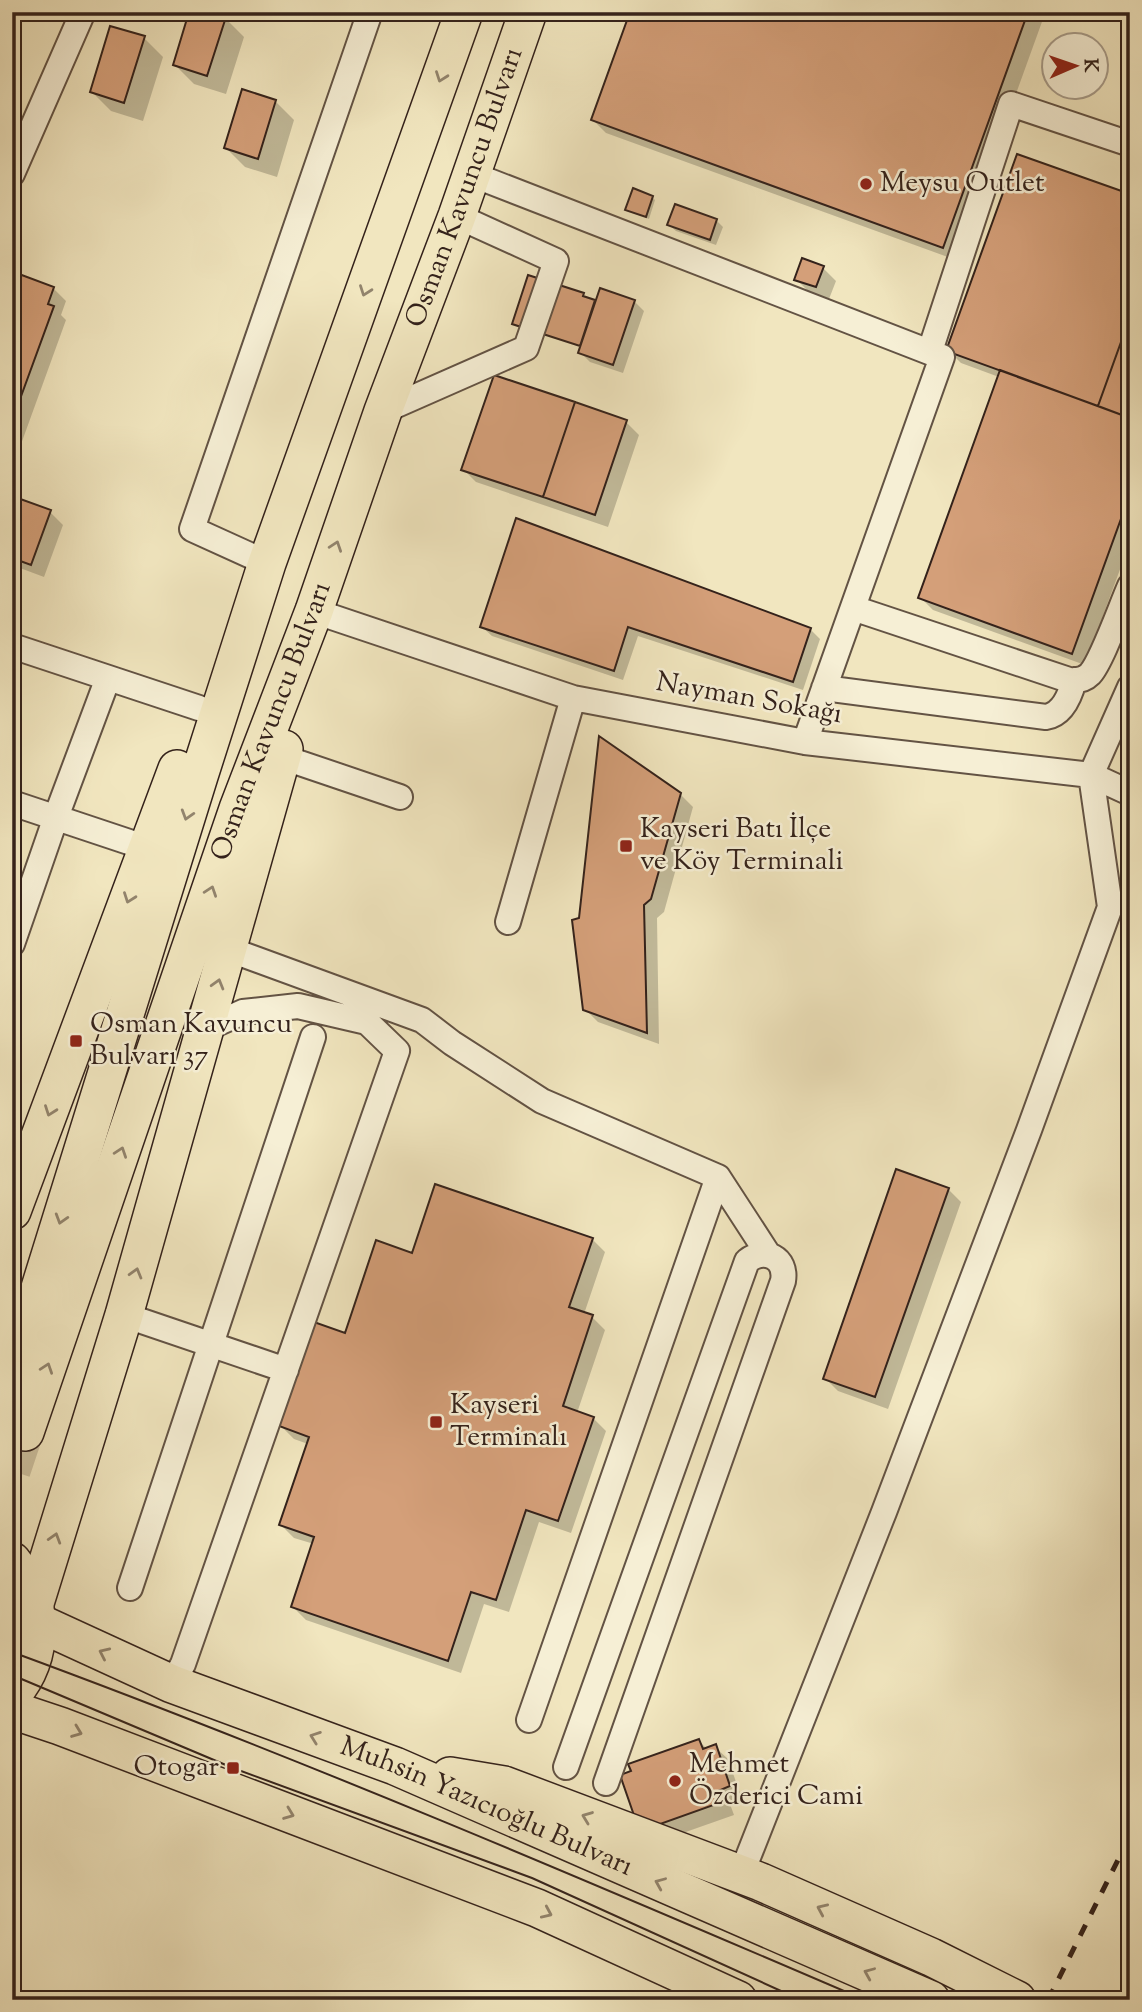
<svg xmlns="http://www.w3.org/2000/svg" width="1142" height="2012" font-family="'Sorts Mill Goudy',serif">
	<rect width="100%" height="100%" fill="#f1e6bf"/>
	<filter id="stains"><feTurbulence type="fractalNoise" baseFrequency=".00286" numOctaves="4"/><feColorMatrix values="0 0 0 0 .2 0 0 0 0 .09 0 0 0 0 .02 0 0 0 .5 -.17"/></filter>
	<radialGradient id="worn" r=".72"><stop offset=".6" stop-color="#630" stop-opacity="0"/><stop offset="1" stop-color="#630" stop-opacity=".3"/></radialGradient>
	<!-- shadow -->
	<path fill="#0003" d="M 632,12 L 1036,12 L 1043,19 L 956,260 L 606,133 L 593,120 Z
		M 225,18 L 244,37 L 226,94 L 194,84 L 175,65 Z
		M 144,38 L 163,57 L 143,121 L 111,111 L 92,92 Z
		M 275,101 L 294,120 L 277,177 L 245,167 L 226,148 Z
		M 1130,196 L 1130,542 L 1085,665 L 933,610 L 920,597 L 999,377 L 961,363 L 948,350 Z
		M 652,197 L 655,200 L 649,219 L 627,209 Z
		M 676,206 L 717,221 L 723,227 L 716,245 L 676,231 L 669,225 Z
		M 823,268 L 836,281 L 829,299 L 809,292 L 796,279 Z
		M 53,288 L 66,301 L 61,315 L 66,320 L 12,469 L 12,293 Z
		M 583,294 L 585,299 L 596,304 L 634,301 L 644,311 L 623,373 L 590,362 L 580,352 L 582,347 L 514,323 Z
		M 495,377 L 626,422 L 639,435 L 608,527 L 476,482 L 463,469 Z
		M 12,498 L 50,512 L 63,525 L 44,577 L 12,565 Z
		M 517,521 L 810,629 L 820,639 L 803,690 L 638,636 L 623,680 L 492,636 L 482,627 Z
		M 680,794 L 693,807 L 664,912 L 657,918 L 659,1044 L 598,1022 L 585,1009 L 581,919 Z
		M 948,1189 L 961,1202 L 888,1409 L 838,1391 L 825,1378 Z
		M 592,1239 L 605,1252 L 584,1314 L 592,1317 L 605,1330 L 577,1413 L 593,1418 L 606,1431 L 571,1533 L 539,1522 L 509,1612 L 484,1604 L 461,1673 L 306,1620 L 293,1607 L 314,1544 L 294,1538 L 281,1525 L 308,1444 L 294,1439 L 281,1426 L 346,1335 L 413,1255 Z
		M 699,1741 L 707,1749 L 715,1747 L 728,1759 L 742,1799 L 730,1804 L 734,1815 L 663,1840 L 651,1836 Z"/>
	<!-- building -->
	<path fill="#d49f79" stroke="#34221b" stroke-width="2" d="M 189,12 L 211,12 L 226,17 L 207,76 L 173,65 Z
		M 630,12 L 1028,12 L 943,248 L 591,120 Z
		M 110,26 L 145,36 L 124,103 L 90,92 Z
		M 242,89 L 276,100 L 258,159 L 224,148 Z
		M 1017,154 L 1130,194 L 1130,317 L 1098,406 L 946,351 Z
		M 633,188 L 653,196 L 646,217 L 625,210 Z
		M 675,204 L 717,219 L 710,240 L 667,225 Z
		M 802,258 L 824,266 L 816,287 L 794,280 Z
		M 19,274 L 54,287 L 48,304 L 54,306 L 12,421 L 12,291 Z
		M 528,275 L 584,293 L 583,296 L 595,300 L 580,346 L 512,324 Z
		M 600,288 L 635,300 L 613,365 L 578,353 Z
		M 1130,317 L 1130,418 L 1098,406 Z
		M 1000,370 L 1130,418 L 1130,494 L 1072,654 L 918,598 Z
		M 494,375 L 575,402 L 543,497 L 461,470 Z
		M 575,402 L 627,420 L 595,515 L 543,497 Z
		M 12,496 L 51,510 L 31,565 L 12,558 Z
		M 516,518 L 811,628 L 793,682 L 628,627 L 614,671 L 480,627 Z
		M 599,736 L 681,793 L 651,899 L 644,905 L 647,1033 L 583,1010 L 572,920 L 579,918 Z
		M 896,1169 L 949,1188 L 875,1397 L 823,1379 Z
		M 435,1184 L 593,1238 L 569,1307 L 593,1315 L 563,1406 L 594,1417 L 558,1521 L 526,1510 L 496,1600 L 471,1592 L 448,1661 L 291,1607 L 314,1537 L 279,1525 L 309,1437 L 279,1426 L 314,1322 L 345,1333 L 376,1240 L 412,1253 Z
		M 699,1739 L 703,1749 L 716,1744 L 730,1786 L 718,1791 L 722,1802 L 649,1828 L 637,1824 L 620,1775 L 631,1771 L 628,1764 Z"/>
	<g fill="none" stroke-linecap="round" stroke-linejoin="round">
		<!-- highway-tunnel -->
		<path stroke="#cbbf9e" stroke-width="37" stroke-dasharray="37 18" stroke-linecap="butt" d="M 12,1471 L 25,1432"/>
		<!-- minor casing -->
		<g stroke="#635344" stroke-width="28">
			<path id="minor" d="M 12,174 L 83,12
				M 471,174 L 942,357 L 805,742
				M 930,351 L 1011,104 L 1130,144
				M 383,411 L 526,348 L 556,261 L 457,216
				M 267,563 L 192,529 L 370,12
				M 853,608 L 1069,680 C 1077,681 1084,680 1090,674 C 1102,661 1121,606 1130,586
				M 314,611 L 573,698 L 805,742 L 1091,775 L 1130,687
				M 12,646 L 199,708
				M 824,688 L 1046,717 C 1063,714 1070,696 1074,680
				M 282,757 L 400,797
				M 1091,775 L 1130,793
				M 12,803 L 147,848
				M 508,922 L 573,698
				M 12,944 L 56,817 L 108,678
				M 228,949 L 422,1020 L 452,1043 L 542,1101 L 718,1177 L 768,1254
				M 124,1315 L 286,1370
				M 130,1588 L 313,1037
				M 172,1684 L 183,1664 L 397,1051 L 367,1022 L 298,1006 L 243,1012 L 205,1029
				M 529,1720 L 718,1177
				M 566,1767 L 747,1261 C 765,1247 787,1258 783,1281 L 606,1783
				M 741,1875 L 884,1512 L 1029,1130 L 1110,907 L 1091,775"/>
		</g>
		<!-- highway casing -->
		<g stroke="#34221b" stroke-width="40">
			<g id="highway">
				<path d="M 12,1211 L 177,769"/>
				<path d="M 12,1378 L 199,776 L 267,563 L 464,12"/>
				<path id="s1" d="M 25,1432 L 238,809 L 314,611 L 383,411 L 457,216 L 528,12"/>
				<path d="M 12,1561 C 45,1601 45,1656 12,1695"/>
				<path d="M 35,1603 L 124,1315 L 284,749"/>
				<path id="s2" d="M 37,1622 L 172,1684 L 395,1766 L 931,2000"/>
				<path d="M 12,1710 L 60,1726 L 537,1908 L 738,2000"/>
				<path d="M 450,1776 L 504,1785 L 761,1882 L 931,1957 L 1017,2000"/>
			</g>
		</g>
		<!-- minor -->
		<use href="#minor" stroke="#f6efd5" stroke-width="24"/>
		<!-- highway -->
		<use href="#highway" stroke="#f1e6bf" stroke-width="37"/>
		<!-- tram -->
		<path stroke="#34221b" stroke-width="2" d="M 12,1652 C 300,1758 583,1879 865,2000
			M 12,1675 L 233,1768 L 532,1878 L 801,2000"/>
		<!-- rail -->
		<path stroke="#34221b" stroke-width="5" stroke-dasharray="12 12" stroke-linecap="butt" d="M 1048,2000 L 1130,1836"/>
	</g>
	<!-- one-way arrows -->
	<defs><path id="oneway-chevron" d="M-2-3.5L2.5 0L-2 3.5" fill="none" stroke-width="1.6" stroke-linecap="round" stroke-linejoin="round" transform="scale(1.75)"/></defs>
	<g stroke="#92846d">
		<use href="#oneway-chevron" transform="translate(441 77) rotate(110)"/>
		<use href="#oneway-chevron" transform="translate(365 291) rotate(110)"/>
		<use href="#oneway-chevron" transform="translate(336 546) rotate(-71)"/>
		<use href="#oneway-chevron" transform="translate(187 815) rotate(107)"/>
		<use href="#oneway-chevron" transform="translate(211 891) rotate(-71)"/>
		<use href="#oneway-chevron" transform="translate(129 898) rotate(110)"/>
		<use href="#oneway-chevron" transform="translate(218 984) rotate(-74)"/>
		<use href="#oneway-chevron" transform="translate(50 1111) rotate(110)"/>
		<use href="#oneway-chevron" transform="translate(121 1152) rotate(-71)"/>
		<use href="#oneway-chevron" transform="translate(61 1219) rotate(107)"/>
		<use href="#oneway-chevron" transform="translate(136 1273) rotate(-74)"/>
		<use href="#oneway-chevron" transform="translate(47 1368) rotate(-71)"/>
		<use href="#oneway-chevron" transform="translate(55 1538) rotate(-73)"/>
		<use href="#oneway-chevron" transform="translate(104 1653) rotate(-155)"/>
		<use href="#oneway-chevron" transform="translate(77 1732) rotate(21)"/>
		<use href="#oneway-chevron" transform="translate(315 1737) rotate(-160)"/>
		<use href="#oneway-chevron" transform="translate(289 1814) rotate(21)"/>
		<use href="#oneway-chevron" transform="translate(587 1817) rotate(-159)"/>
		<use href="#oneway-chevron" transform="translate(660 1883) rotate(-157)"/>
		<use href="#oneway-chevron" transform="translate(822 1909) rotate(-156)"/>
		<use href="#oneway-chevron" transform="translate(547 1913) rotate(24)"/>
		<use href="#oneway-chevron" transform="translate(869 1973) rotate(-157)"/>
	</g>
	<!-- markers -->
	<g fill="#8f2418" stroke="#f6efd5" stroke-width="2.5">
		<circle cx="866" cy="184" r="7"/>
		<rect x="619" y="839" width="14" height="14" rx="3.5"/>
		<rect x="69" y="1034" width="14" height="14" rx="3.5"/>
		<rect x="429" y="1415" width="14" height="14" rx="3.5"/>
		<rect x="226" y="1761" width="14" height="14" rx="3.5"/>
		<circle cx="675" cy="1781" r="7"/>
	</g>
	<g text-anchor="middle" dominant-baseline="central" stroke-width="5" stroke-linejoin="round" paint-order="stroke">
		<!-- poi labels -->
		<g font-size="28" fill="#34221b" stroke="#f6efd5" text-anchor="start">
			<text x="880" y="184">Meysu Outlet</text>
			<text x="640" y="830">Kayseri Batı İlçe<tspan x="640" dy="32">ve Köy Terminali</tspan></text>
			<text x="90" y="1025">Osman Kavuncu<tspan x="90" dy="32">Bulvarı 37</tspan></text>
			<text x="450" y="1406">Kayseri<tspan x="450" dy="32">Terminalı</tspan></text>
			<text x="689" y="1765">Mehmet<tspan x="689" dy="32">Özderici Cami</tspan></text>
			<text x="219" y="1768" text-anchor="end">Otogar</text>
		</g>
		<!-- street labels -->
		<g font-size="28" fill="#34221b" stroke="#f6efd5">
			<text stroke="none"><textPath href="#s1" startOffset="1320">Osman Kavuncu Bulvarı</textPath></text>
			<text transform="translate(749 699) rotate(10)">Nayman Sokağı</text>
			<text stroke="none"><textPath href="#s1" startOffset="752">Osman Kavuncu Bulvarı</textPath></text>
			<text stroke="none"><textPath href="#s2" startOffset="486">Muhsin Yazıcıoğlu Bulvarı</textPath></text>
		</g>
	</g>
	<!-- margin -->
	<rect width="1142" height="2012" fill="none" stroke="#f1e6bf" stroke-width="42"/>
	<rect x="14" y="14" width="1114" height="1984" fill="none" stroke="#34221b" stroke-width="3.5"/>
	<rect x="21" y="21" width="1100" height="1970" fill="none" stroke="#34221b" stroke-width="2"/>
	<!-- north arrow -->
	<g transform="translate(1075 66) rotate(88)"><circle r="33" fill="#f6efd5" stroke="#a89d8b" stroke-width="2"/>
	<path d="M0-5L12 26L0 18L-12 26Z" fill="#8f2418"/>
	<text y="-10" font-size="19" font-weight="bold" text-anchor="middle" fill="#34221b">K</text>
	</g>
	<rect width="100%" height="100%" filter="url(#stains)"/>
	<rect width="100%" height="100%" fill="url(#worn)"/>
</svg>
